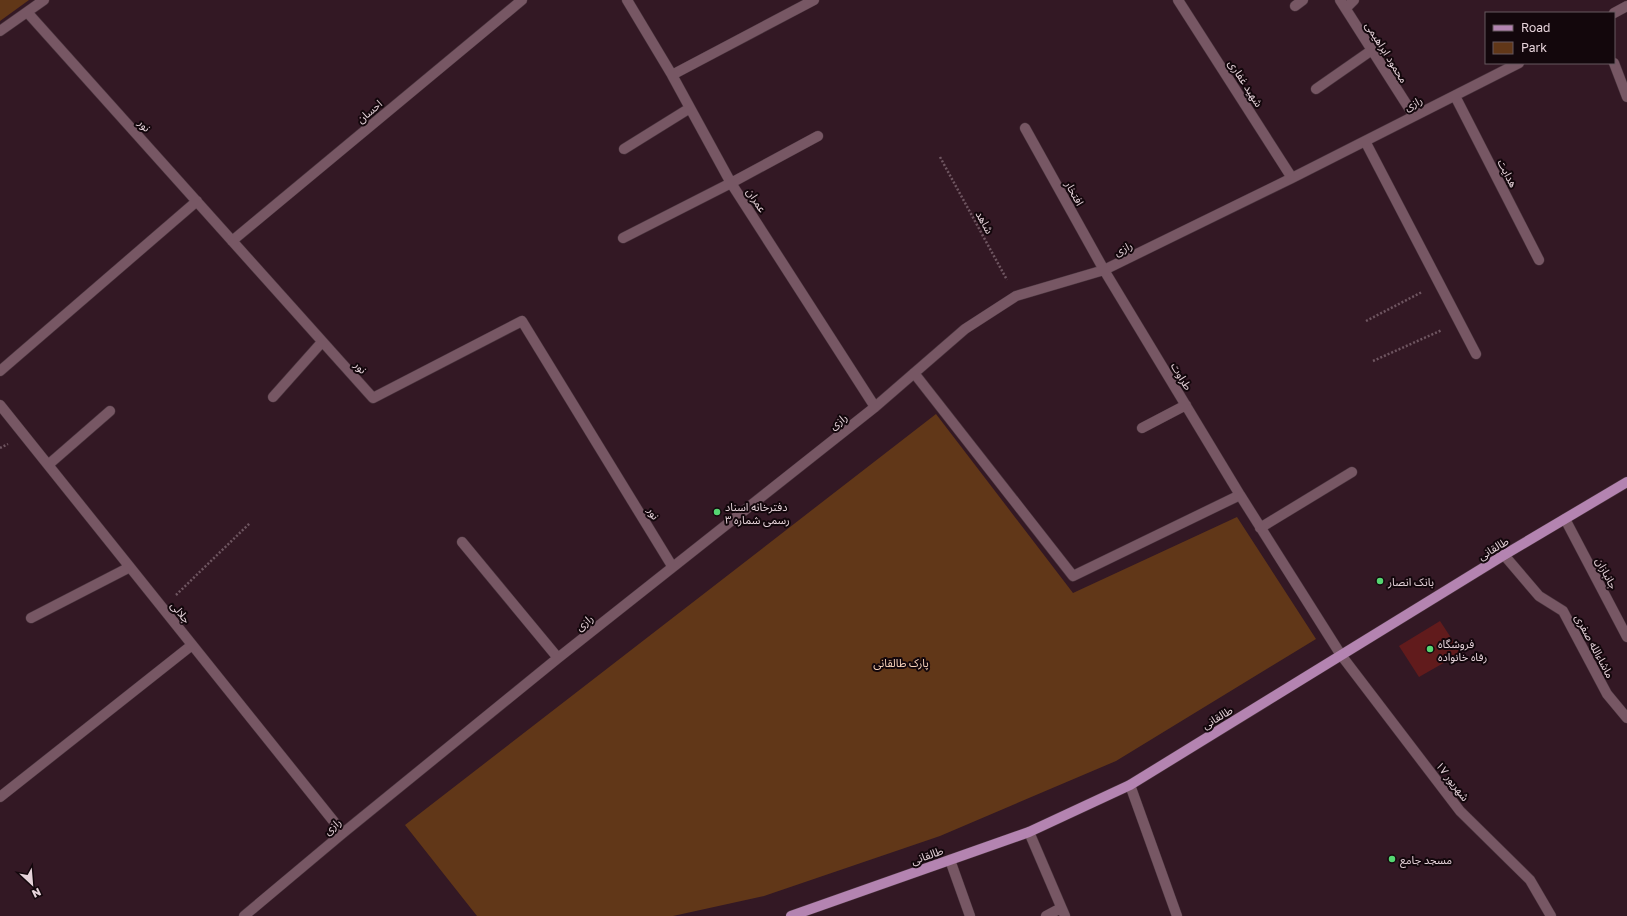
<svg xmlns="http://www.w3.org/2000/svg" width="1627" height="916" font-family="'Golos Text','Noto Sans Arabic',sans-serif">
	<rect width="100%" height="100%" fill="#331824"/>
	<!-- green -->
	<path fill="#613718" d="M 0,0 L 29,0 L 0,21 Z
		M 936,414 L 1073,593 L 1237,517 L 1316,639 L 1116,761 L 940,836 L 764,896 L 673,916 L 477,916 L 405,825 Z"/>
	<!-- building -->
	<path fill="#611b1c" d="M 1440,621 L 1461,653 L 1419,677 L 1399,646 Z"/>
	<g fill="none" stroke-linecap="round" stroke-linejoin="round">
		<!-- minor casing -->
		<g stroke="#4a353e" stroke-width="11">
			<path id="minor" d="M 627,0 L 672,75 L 731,183 L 875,407
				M 1178,0 L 1292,178
				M 1340,0 L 1414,116
				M 1295,6 L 1303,0
				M 1346,8 L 1354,0
				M 27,12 L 373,398 L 522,321 L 672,566
				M 1614,13 L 1627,6
				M 0,31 L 44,0
				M 1614,63 L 1627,97
				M 672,75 L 814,0
				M 1316,89 L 1372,50
				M 1455,96 L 1539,260
				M 1025,128 L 1104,270 L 1240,495
				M 1365,141 L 1476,354
				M 624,149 L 690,108
				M 623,238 L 731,183 L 818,136
				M 232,241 L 522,0
				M 0,371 L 197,201
				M 914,373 L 1073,576 L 1240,495 L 1341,655 L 1460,811 L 1530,880 L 1551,916
				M 273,397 L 322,342
				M 0,405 L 343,833
				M 1142,428 L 1186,405
				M 48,465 L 110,411
				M 1565,519 L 1627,637
				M 1260,528 L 1352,472
				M 462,542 L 558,658
				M 1504,555 L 1539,596 L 1563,611 L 1607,694 L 1627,718
				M 31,618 L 130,567
				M 1130,785 L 1177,916
				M 0,797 L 192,645
				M 1029,832 L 1065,916
				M 950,860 L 970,916
				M 244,916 L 343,833 L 558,658 L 875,407 L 965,329 L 1016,296 L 1104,270 L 1292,178 L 1519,63
				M 1046,916 L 1061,908"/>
		</g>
		<!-- major casing -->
		<g stroke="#4a353e" stroke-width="11">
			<path id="major" d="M 791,916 L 1029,832 L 1130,785 L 1504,555 L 1627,482"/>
		</g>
		<!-- path -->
		<path stroke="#6f5661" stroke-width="2.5" stroke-dasharray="2 2" stroke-linecap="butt" d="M 940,157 L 1007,280
			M 1366,321 L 1422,292
			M 1373,361 L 1442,330
			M 0,448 L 8,444
			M 176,595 L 250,523"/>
		<!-- minor -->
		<use href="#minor" stroke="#775764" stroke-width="10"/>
		<!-- major -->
		<use href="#major" stroke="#b484b1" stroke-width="10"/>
	</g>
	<!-- markers -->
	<g fill="#55d672" stroke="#13070c" stroke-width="1.5">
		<circle cx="717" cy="512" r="4"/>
		<circle cx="1380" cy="581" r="4"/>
		<circle cx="1430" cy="649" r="4"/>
		<circle cx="1392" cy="859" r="4"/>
	</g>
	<g text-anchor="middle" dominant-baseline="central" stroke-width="4" stroke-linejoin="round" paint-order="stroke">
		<!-- street labels -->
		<g font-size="11" fill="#e6d3da" stroke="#13070c">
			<text transform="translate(1387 52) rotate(58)">محمود ابراهیمی</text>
			<text transform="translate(1246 83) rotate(57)">شهید غفاری</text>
			<text transform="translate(1413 103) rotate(-27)">رازی</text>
			<text transform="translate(369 111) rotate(-40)">احسان</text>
			<text transform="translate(145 125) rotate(48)">نور</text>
			<text transform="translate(1508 173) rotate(63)">هدایت</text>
			<text transform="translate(1075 193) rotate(61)">افتخار</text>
			<text transform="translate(757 200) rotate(57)">عمران</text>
			<text transform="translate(985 222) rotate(61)">شاهد</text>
			<text transform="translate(1123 248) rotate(-26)">رازی</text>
			<text transform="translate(361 367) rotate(48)">نور</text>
			<text transform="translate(1182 376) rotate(59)">طراوت</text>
			<text transform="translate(838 421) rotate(-38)">رازی</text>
			<text transform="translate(654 513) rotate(58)">نور</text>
			<text transform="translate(1493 548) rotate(-31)">طالقانی</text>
			<text transform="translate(1607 573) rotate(62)">جانبازان</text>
			<text transform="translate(181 612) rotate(51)">جلالی</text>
			<text transform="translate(584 622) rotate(-39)">رازی</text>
			<text transform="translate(1595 646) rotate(62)">ماشاءالله صفری</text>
			<text transform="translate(1217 717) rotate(-31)">طالقانی</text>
			<text transform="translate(1453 781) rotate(52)">۱۷ شهریور</text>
			<text transform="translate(332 826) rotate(-40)">رازی</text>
			<text transform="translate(927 855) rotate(-19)">طالقانی</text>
		</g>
		<!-- poi labels -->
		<g font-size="11" fill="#e6d3da" stroke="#13070c" text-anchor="start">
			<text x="725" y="506">دفترخانه اسناد<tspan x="725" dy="13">رسمی شماره ۳</tspan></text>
			<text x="1388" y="581">بانک انصار</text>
			<text x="1438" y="643">فروشگاه<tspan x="1438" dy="13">رفاه خانواده</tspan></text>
			<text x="1400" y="859">مسجد جامع</text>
		</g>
		<!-- park labels -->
		<g font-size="11" fill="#f8d3bb" stroke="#13070c">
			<text x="901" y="662">پارک طالقانی</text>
		</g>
	</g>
	<!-- legend -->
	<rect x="1485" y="12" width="130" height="52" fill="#13070c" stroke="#67595e"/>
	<rect x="1493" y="25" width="20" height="6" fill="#b484b1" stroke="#67595e"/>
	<text x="1521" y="32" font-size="12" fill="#e6d3da">Road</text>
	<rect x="1493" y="42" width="20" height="12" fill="#613718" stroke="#67595e"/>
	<text x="1521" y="52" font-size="12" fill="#e6d3da">Park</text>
	<!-- north arrow -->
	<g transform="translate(32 884) rotate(154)" stroke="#13070c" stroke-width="3" paint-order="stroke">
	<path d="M0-3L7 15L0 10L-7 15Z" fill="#e6d3da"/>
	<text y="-6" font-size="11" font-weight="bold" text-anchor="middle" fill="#e6d3da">N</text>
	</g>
</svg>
